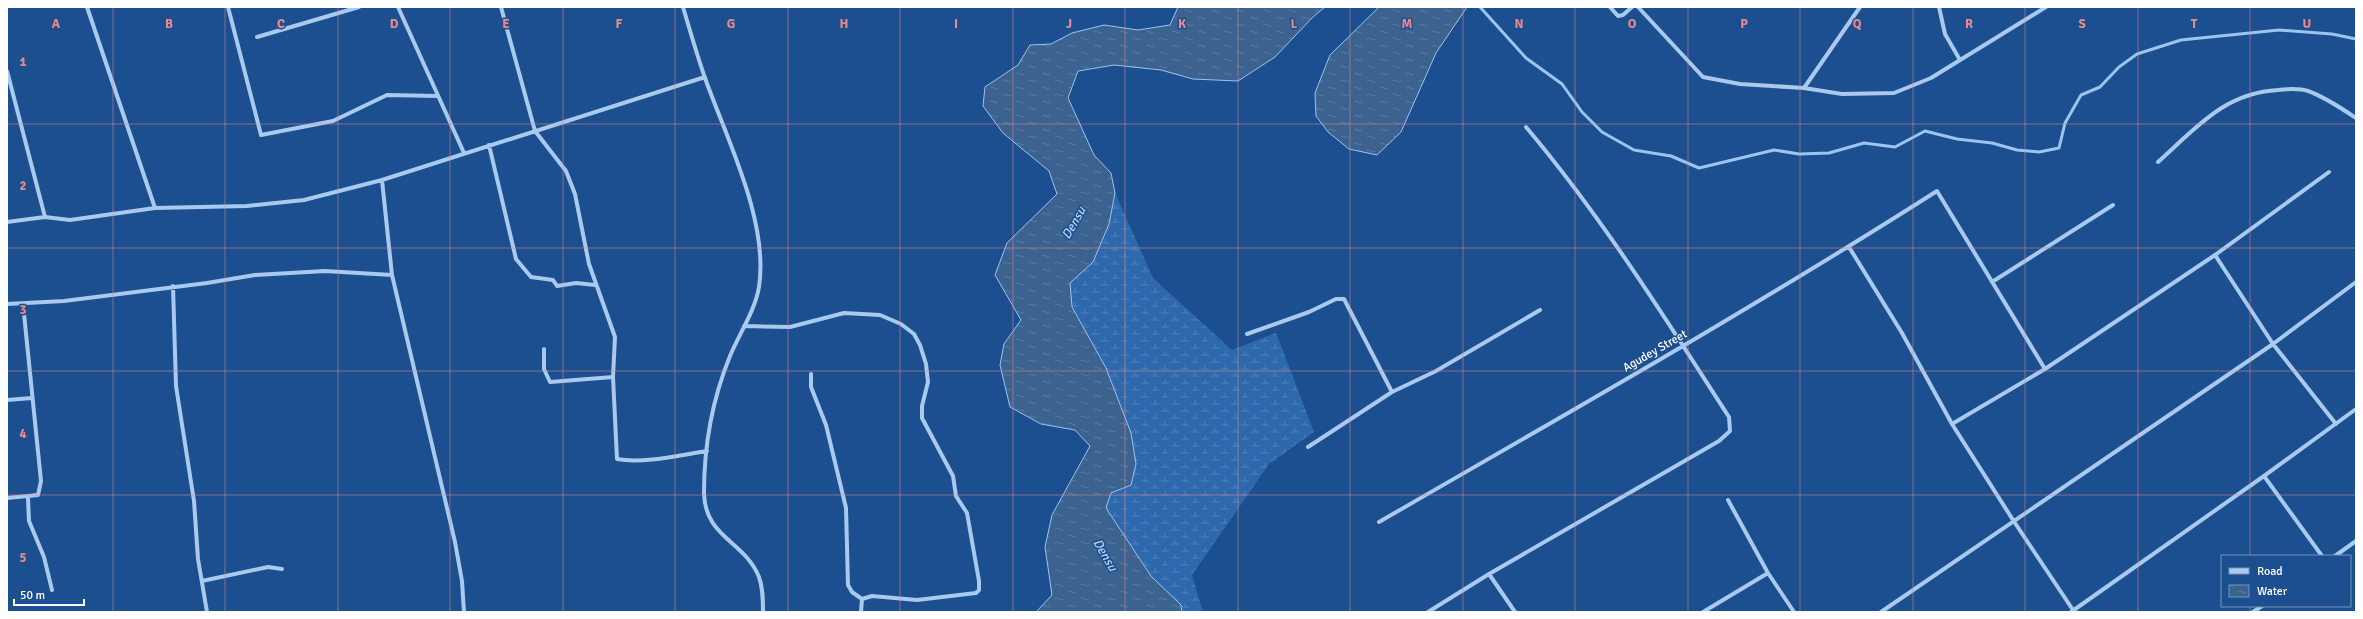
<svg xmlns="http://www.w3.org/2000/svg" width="2363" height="619" font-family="Signika,sans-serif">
	<defs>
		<pattern id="wetland-marsh" width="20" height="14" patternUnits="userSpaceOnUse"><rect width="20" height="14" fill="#2e69ad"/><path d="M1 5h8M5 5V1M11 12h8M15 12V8" fill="none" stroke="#4d80b9"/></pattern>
		<pattern id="water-ripples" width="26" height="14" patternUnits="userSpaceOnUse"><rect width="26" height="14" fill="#3c6290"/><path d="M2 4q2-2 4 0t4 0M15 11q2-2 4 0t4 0" fill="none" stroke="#597aa1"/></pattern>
	</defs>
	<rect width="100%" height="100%" fill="#1b4f8f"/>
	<!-- wetland -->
	<path fill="url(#wetland-marsh)" d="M 1115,193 L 1153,278 L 1232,350 L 1276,333 L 1314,432 L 1269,464 L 1192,575 L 1203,612 L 1182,612 L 1181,605 L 1151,576 L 1106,508 L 1111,493 L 1131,485 L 1131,433 L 1106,368 L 1072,307 L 1070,283 L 1093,262 L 1109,224 Z"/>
	<!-- water -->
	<path fill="url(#water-ripples)" stroke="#9cc4f0" d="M 1178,7 L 1325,7 L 1313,17 L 1275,57 L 1238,81 L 1193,79 L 1161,70 L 1114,65 L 1078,71 L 1068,98 L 1094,155 L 1111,173 L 1115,193 L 1109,224 L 1093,262 L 1070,283 L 1072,307 L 1106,368 L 1131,433 L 1136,464 L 1131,485 L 1111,493 L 1106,508 L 1151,576 L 1181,605 L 1182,612 L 1036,612 L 1052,595 L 1045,547 L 1052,515 L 1090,446 L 1075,430 L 1041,424 L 1010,407 L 1000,365 L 1004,344 L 1021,320 L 995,275 L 1007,243 L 1057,194 L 1049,171 L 1003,133 L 983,106 L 985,87 L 1018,65 L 1030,45 L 1051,44 L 1072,33 L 1104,25 L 1138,30 L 1170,25 Z
		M 1379,7 L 1467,7 L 1436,53 L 1401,132 L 1377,155 L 1349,149 L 1328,132 L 1316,116 L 1315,93 L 1330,55 Z"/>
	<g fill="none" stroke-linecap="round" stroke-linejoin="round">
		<!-- stream -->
		<path stroke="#9cc4f0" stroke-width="3" d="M 1480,7 L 1526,58 L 1562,84 L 1582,112 L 1602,132 L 1634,150 L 1671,156 L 1699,168 L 1774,150 L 1799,154 L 1829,153 L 1864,143 L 1895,147 L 1925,131 L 1957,139 L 1992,143 L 2017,150 L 2039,152 L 2059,148 L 2065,123 L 2081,95 L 2100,87 L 2119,67 L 2137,54 L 2181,40 L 2279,30 L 2332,34 L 2356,39"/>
		<!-- minor -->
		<path stroke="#a9c9ee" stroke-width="4" d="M 87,7 L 155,208
			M 228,7 L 261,135 L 333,121 L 387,95 L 438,96
			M 398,7 L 464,153
			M 501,7 L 535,131 L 566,171 L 575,194 L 589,264 L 615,337 L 613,377 L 617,459 C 642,464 681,455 707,451
			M 683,7 C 690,31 697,55 705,78 C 727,140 769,221 759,287 C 755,311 739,334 730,356 C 712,400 704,445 704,493 C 705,538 744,540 759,577 C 763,588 763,600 763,612
			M 1610,7 L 1618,16 L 1623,15 L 1632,7
			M 1638,7 L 1703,77 L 1740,84 L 1804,88 L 1842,94 L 1894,93 L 1931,78 L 2046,7
			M 1939,7 L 1945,34 L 1960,60
			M 257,37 L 359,7
			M 7,71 L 45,217
			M 1804,88 L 1860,7
			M 489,145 L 516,259 L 531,277 L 553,280 L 557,286 L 576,283 L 595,285
			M 2158,162 C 2196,128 2224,93 2278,90 C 2287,89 2299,88 2308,91 C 2325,97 2341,108 2356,118
			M 382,180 L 392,275
			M 7,222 L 45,217 L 70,220 L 155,208 L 247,206 L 304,200 L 382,180 L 705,77
			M 1849,247 L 1902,333 L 1952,424 L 2013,520 L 2073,610
			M 2215,255 L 2273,344 L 2336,424
			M 1992,282 L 2113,205
			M 173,286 L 176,386 L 194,501 L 198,559 L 207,612
			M 7,304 L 64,301 L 207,283 L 255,275 L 325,271 L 392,275 L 455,542 L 462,581 L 464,612
			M 744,326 L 790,327 L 844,313 L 880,315 L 901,324 L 914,334 L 920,345 L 926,364 L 928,382 L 922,406 L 922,418 L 953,476 L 956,496 L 967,513 L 979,581 L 979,590 L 976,593 L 917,600 L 872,596 L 862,599 L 852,592 L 848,585 L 846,508 L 826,425 L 811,387 L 811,374
			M 1247,334 L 1309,312 L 1336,299 L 1344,299 L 1392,392
			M 544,349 L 544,369 L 550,382 L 613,377
			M 7,400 L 32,398
			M 1952,424 L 2045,369 L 2215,255 L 2329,172
			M 1308,447 L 1392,392 L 1436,371 L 1540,310
			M 2264,476 L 2322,556
			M 7,498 L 38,495 L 41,481 L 23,304
			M 28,498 L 29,521 L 44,557 L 52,590
			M 1728,500 L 1768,573 L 1794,612
			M 1379,522 C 1566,414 1755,307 1937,191 L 2045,369
			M 2335,556 L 2356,541
			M 1489,574 L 1515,612
			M 202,581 L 268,567 L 282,569
			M 861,612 L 862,599
			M 1428,612 L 1489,574 L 1719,441 L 1730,431 L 1729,417 C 1665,318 1602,217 1526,127
			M 1703,612 L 1768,573
			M 1881,612 L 2273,344 L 2356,282
			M 2071,612 L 2264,476 L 2356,409
			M 2253,612 L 2262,606"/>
	</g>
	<!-- grid -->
	<path fill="none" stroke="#e88989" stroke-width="1" stroke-opacity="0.55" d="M 113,7 L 113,612M 225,7 L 225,612M 338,7 L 338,612M 450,7 L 450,612M 563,7 L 563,612M 675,7 L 675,612M 788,7 L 788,612M 900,7 L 900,612M 1013,7 L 1013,612M 1125,7 L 1125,612M 1238,7 L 1238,612M 1350,7 L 1350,612M 1463,7 L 1463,612M 1575,7 L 1575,612M 1688,7 L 1688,612M 1800,7 L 1800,612M 1913,7 L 1913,612M 2025,7 L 2025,612M 2138,7 L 2138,612M 2250,7 L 2250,556M 7,124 L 2356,124M 7,248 L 2356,248M 7,371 L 2356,371M 7,495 L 2356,495M 2250,606 L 2250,612"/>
	<g text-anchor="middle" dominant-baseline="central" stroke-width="3" stroke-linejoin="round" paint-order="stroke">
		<!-- street labels -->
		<g font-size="12" fill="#fff" stroke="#1b4f8f">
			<text transform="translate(1655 351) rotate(-30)">Agudey Street</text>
		</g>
		<!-- water labels -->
		<g font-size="13" font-style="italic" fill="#b5d3f5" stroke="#1b4f8f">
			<text transform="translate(1074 223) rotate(-60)">Densu</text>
			<text transform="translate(1105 555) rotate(60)">Densu</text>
		</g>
	</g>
	<g font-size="13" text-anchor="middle" font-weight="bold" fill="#e88989" stroke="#1b4f8f" stroke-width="3" stroke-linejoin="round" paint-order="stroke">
		<text x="56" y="28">A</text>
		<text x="169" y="28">B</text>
		<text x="281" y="28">C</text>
		<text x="394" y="28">D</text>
		<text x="506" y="28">E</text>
		<text x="619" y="28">F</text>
		<text x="731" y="28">G</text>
		<text x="844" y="28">H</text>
		<text x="956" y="28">I</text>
		<text x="1069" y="28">J</text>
		<text x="1182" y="28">K</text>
		<text x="1294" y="28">L</text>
		<text x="1407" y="28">M</text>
		<text x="1519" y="28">N</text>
		<text x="1632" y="28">O</text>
		<text x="1744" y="28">P</text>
		<text x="1857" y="28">Q</text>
		<text x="1969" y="28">R</text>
		<text x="2082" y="28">S</text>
		<text x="2194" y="28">T</text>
		<text x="2307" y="28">U</text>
		<text x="23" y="66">1</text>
		<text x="23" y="190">2</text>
		<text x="23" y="314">3</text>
		<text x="23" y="438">4</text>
		<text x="23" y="562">5</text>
	</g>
	<!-- border -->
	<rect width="2363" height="619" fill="none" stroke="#ffffff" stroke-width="16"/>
	<!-- legend -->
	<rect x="2221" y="555" width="130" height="52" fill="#1b4f8f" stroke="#7695bc"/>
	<rect x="2229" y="568" width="20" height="6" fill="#a9c9ee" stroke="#7695bc"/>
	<text x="2257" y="575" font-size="12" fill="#ffffff">Road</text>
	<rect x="2229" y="585" width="20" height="12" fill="url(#water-ripples)" stroke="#7695bc"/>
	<text x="2257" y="595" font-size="12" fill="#ffffff">Water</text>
	<!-- scale -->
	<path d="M14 599v6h70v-6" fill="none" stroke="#ffffff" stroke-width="2"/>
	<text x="20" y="599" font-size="12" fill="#ffffff" stroke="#1b4f8f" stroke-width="3" paint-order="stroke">50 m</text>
</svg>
